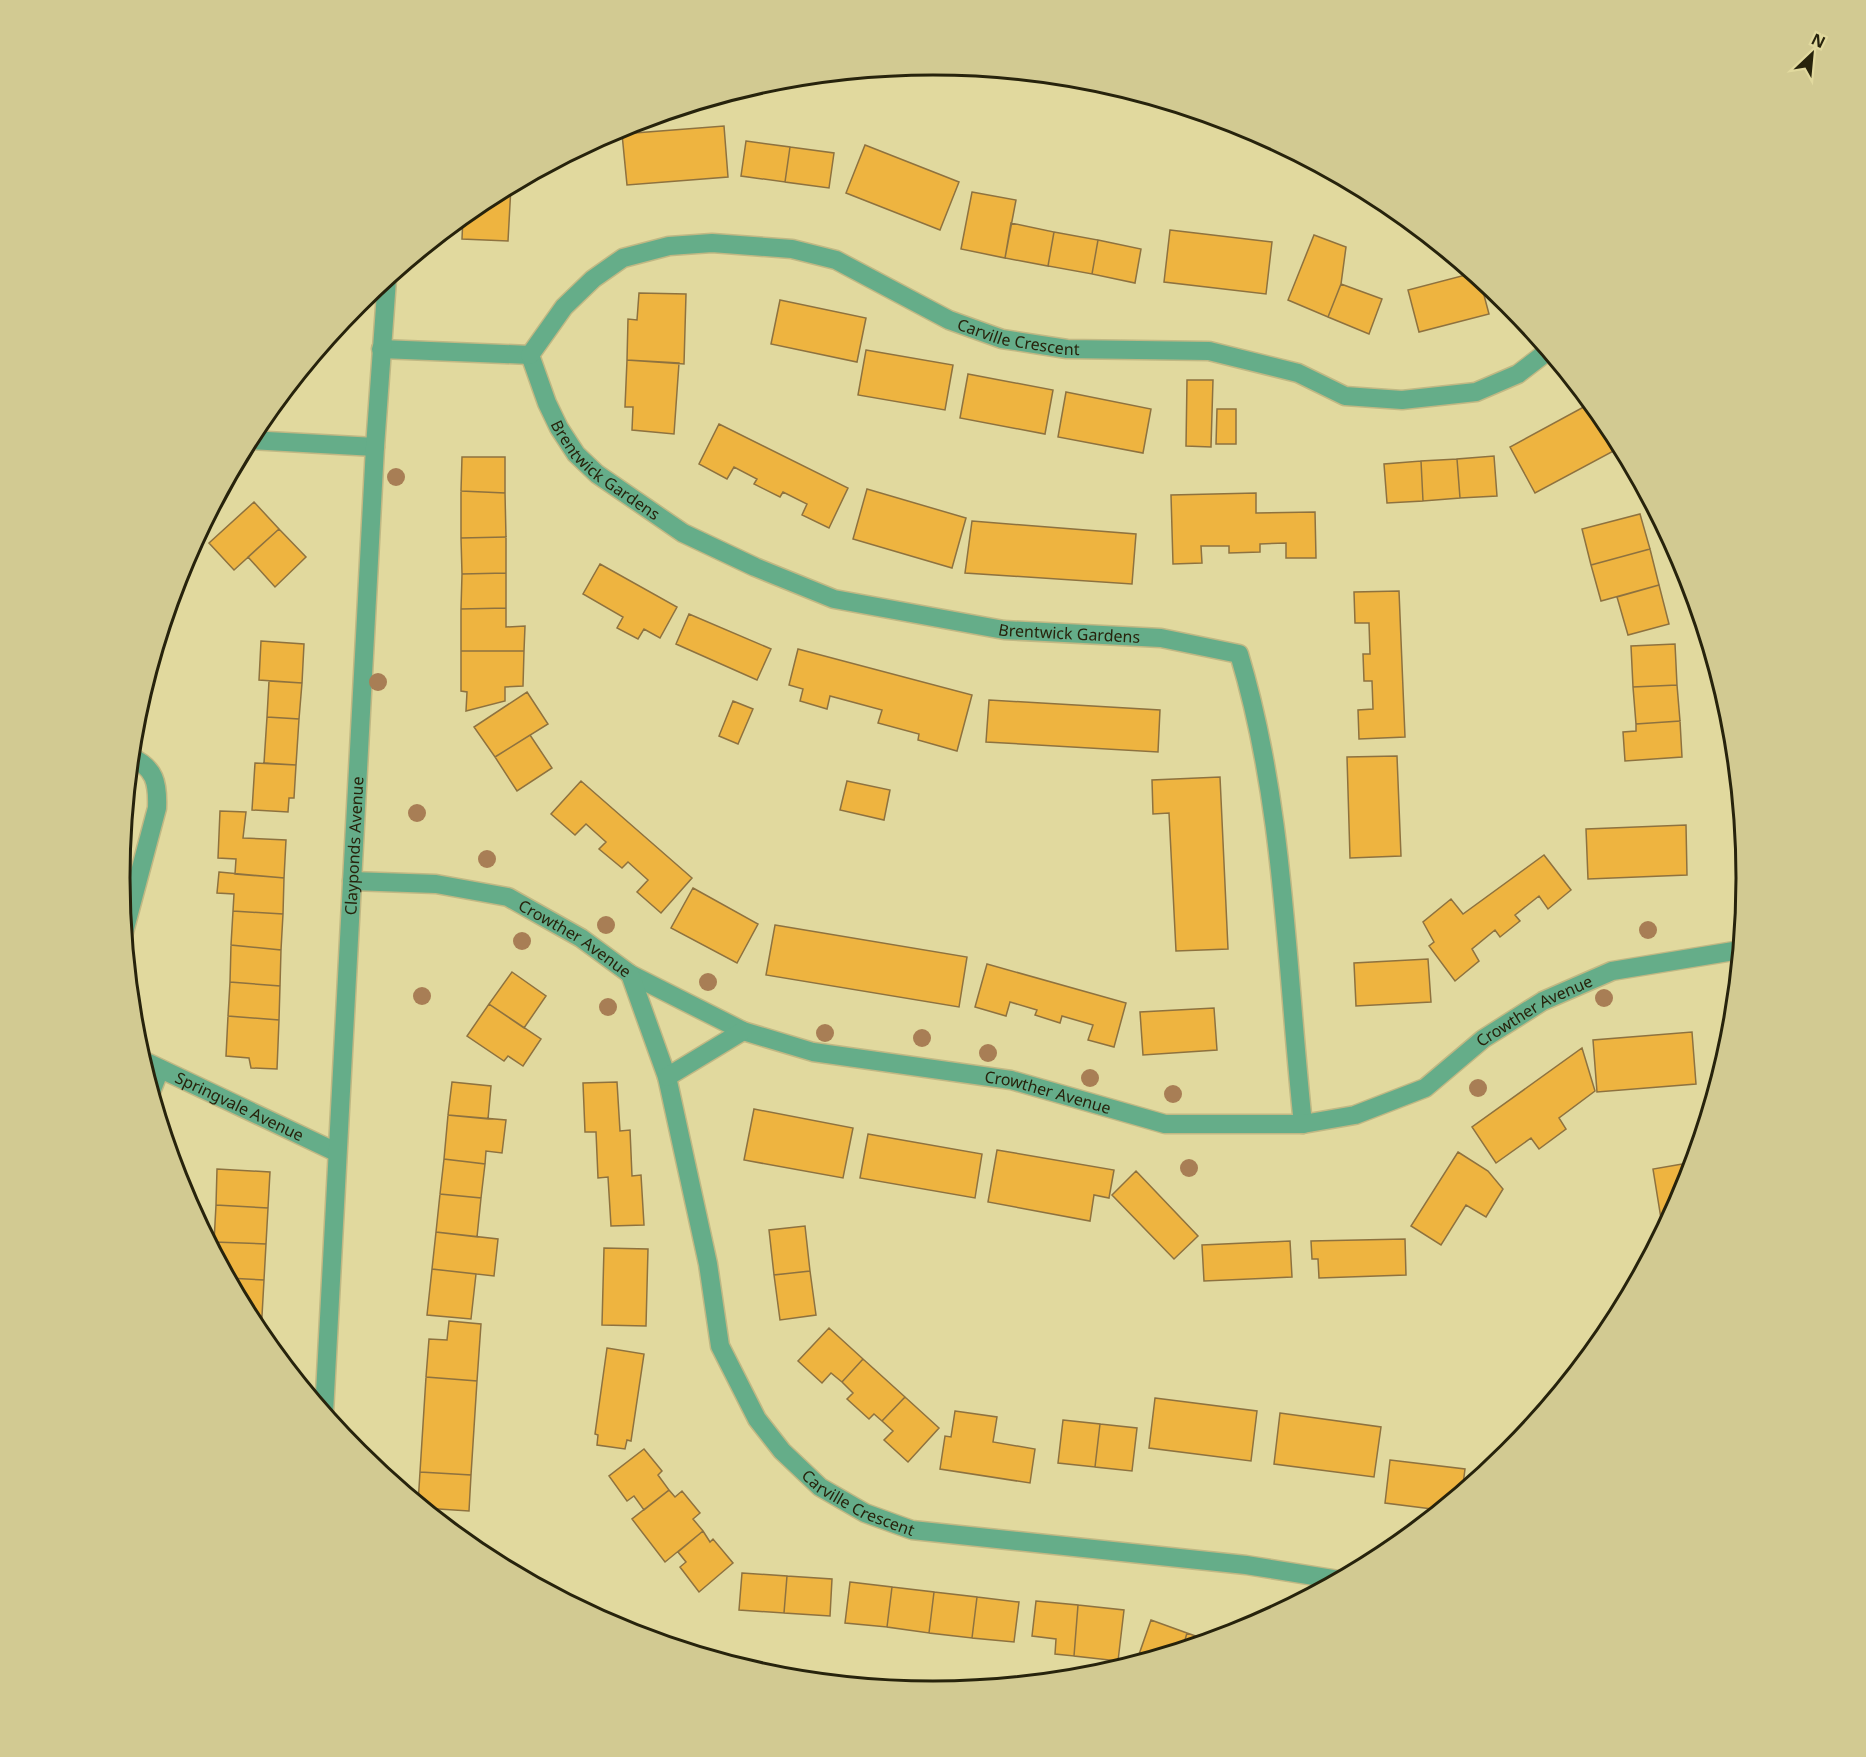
<svg xmlns="http://www.w3.org/2000/svg" width="1866" height="1757" font-family="'Noto Sans',sans-serif">
	<rect width="100%" height="100%" fill="#e1d99e"/>
	<!-- building -->
	<path fill="#eeb440" stroke="#8e723f" stroke-width="1.5" d="M 724,126 L 728,177 L 627,185 L 622,134 Z
		M 746,141 L 790,147 L 785,182 L 741,176 Z
		M 865,145 L 959,182 L 940,230 L 846,193 Z
		M 790,147 L 834,153 L 829,188 L 785,182 Z
		M 511,186 L 508,241 L 462,239 L 463,216 L 481,201 Z
		M 972,192 L 1016,200 L 1005,258 L 961,249 Z
		M 1011,223 L 1054,232 L 1048,266 L 1005,258 Z
		M 1170,230 L 1272,242 L 1266,294 L 1164,282 Z
		M 1054,232 L 1098,240 L 1092,274 L 1048,266 Z
		M 1314,235 L 1346,247 L 1341,284 L 1328,317 L 1288,300 Z
		M 1098,240 L 1141,249 L 1135,283 L 1092,274 Z
		M 1473,273 L 1480,280 L 1489,314 L 1419,332 L 1408,290 Z
		M 1341,284 L 1382,299 L 1369,334 L 1328,317 Z
		M 639,293 L 686,294 L 684,364 L 627,360 L 628,319 L 637,320 Z
		M 780,300 L 866,318 L 857,362 L 771,344 Z
		M 866,350 L 953,365 L 945,410 L 858,395 Z
		M 627,360 L 679,363 L 674,434 L 632,430 L 633,407 L 625,407 Z
		M 968,374 L 1053,390 L 1045,434 L 960,418 Z
		M 1187,380 L 1213,380 L 1211,447 L 1186,446 Z
		M 1066,392 L 1151,409 L 1143,453 L 1058,437 Z
		M 1591,403 L 1610,427 L 1621,447 L 1535,493 L 1510,447 Z
		M 1217,409 L 1236,409 L 1236,444 L 1216,444 Z
		M 719,424 L 848,488 L 829,528 L 802,515 L 807,504 L 783,492 L 780,497 L 754,484 L 757,479 L 734,467 L 727,479 L 699,464 Z
		M 1494,456 L 1497,496 L 1460,498 L 1457,459 Z
		M 462,457 L 505,457 L 505,493 L 461,491 Z
		M 1457,459 L 1460,498 L 1423,501 L 1421,461 Z
		M 1421,461 L 1423,501 L 1387,503 L 1384,464 Z
		M 867,489 L 966,518 L 952,568 L 853,539 Z
		M 461,491 L 505,493 L 506,537 L 461,538 Z
		M 1256,493 L 1256,513 L 1315,512 L 1316,558 L 1286,558 L 1286,543 L 1260,544 L 1260,552 L 1229,553 L 1229,546 L 1201,546 L 1202,563 L 1173,564 L 1171,495 Z
		M 254,502 L 279,529 L 234,570 L 209,543 Z
		M 1640,514 L 1650,549 L 1591,565 L 1582,529 Z
		M 972,521 L 1136,534 L 1132,584 L 965,573 Z
		M 279,529 L 306,557 L 275,587 L 248,557 Z
		M 506,537 L 506,573 L 462,574 L 461,538 Z
		M 1650,549 L 1659,585 L 1601,601 L 1591,565 Z
		M 600,564 L 677,607 L 660,638 L 644,629 L 638,639 L 617,628 L 623,617 L 583,594 Z
		M 506,573 L 506,608 L 461,609 L 462,574 Z
		M 1659,585 L 1669,624 L 1628,635 L 1617,597 Z
		M 1399,591 L 1405,737 L 1359,739 L 1358,710 L 1373,709 L 1372,681 L 1364,681 L 1363,654 L 1370,654 L 1369,623 L 1355,623 L 1354,592 Z
		M 506,608 L 506,627 L 525,626 L 524,651 L 461,651 L 461,609 Z
		M 689,614 L 771,649 L 757,680 L 676,644 Z
		M 261,641 L 304,644 L 302,683 L 259,680 Z
		M 1675,644 L 1677,685 L 1633,687 L 1631,646 Z
		M 798,649 L 972,695 L 957,751 L 918,740 L 919,734 L 878,723 L 882,710 L 830,696 L 827,709 L 800,701 L 803,689 L 789,685 Z
		M 461,651 L 524,651 L 523,686 L 505,687 L 505,701 L 466,711 L 467,692 L 461,691 Z
		M 269,681 L 302,683 L 299,719 L 267,717 Z
		M 1677,685 L 1680,721 L 1636,724 L 1633,687 Z
		M 527,692 L 548,724 L 495,757 L 474,727 Z
		M 989,700 L 1160,710 L 1158,752 L 986,742 Z
		M 733,701 L 753,709 L 738,744 L 719,736 Z
		M 267,717 L 299,719 L 296,765 L 264,763 Z
		M 1680,721 L 1682,757 L 1625,761 L 1623,732 L 1636,731 L 1636,724 Z
		M 530,735 L 552,768 L 517,791 L 495,757 Z
		M 1397,756 L 1401,856 L 1350,858 L 1347,757 Z
		M 255,763 L 296,765 L 294,798 L 289,798 L 288,812 L 252,810 Z
		M 1220,777 L 1228,949 L 1176,951 L 1169,813 L 1153,814 L 1152,780 Z
		M 581,781 L 692,878 L 661,913 L 637,892 L 648,880 L 628,862 L 622,868 L 599,849 L 606,842 L 586,824 L 575,835 L 551,814 Z
		M 847,781 L 890,790 L 884,820 L 840,810 Z
		M 220,811 L 246,812 L 243,838 L 286,840 L 284,878 L 235,874 L 236,859 L 218,858 Z
		M 1686,825 L 1687,875 L 1588,879 L 1586,829 Z
		M 1544,855 L 1571,890 L 1548,909 L 1539,896 L 1515,915 L 1520,921 L 1500,937 L 1495,930 L 1472,949 L 1479,961 L 1455,981 L 1429,946 L 1434,942 L 1423,922 L 1451,899 L 1463,914 Z
		M 219,872 L 284,878 L 283,914 L 233,911 L 234,894 L 217,893 Z
		M 693,888 L 758,924 L 737,963 L 671,928 Z
		M 233,911 L 283,914 L 281,950 L 231,945 Z
		M 775,925 L 967,957 L 959,1007 L 766,975 Z
		M 231,945 L 281,950 L 280,986 L 230,982 Z
		M 1428,959 L 1431,1002 L 1356,1006 L 1354,963 Z
		M 987,964 L 1126,1003 L 1114,1047 L 1088,1040 L 1093,1025 L 1062,1016 L 1060,1023 L 1035,1015 L 1037,1010 L 1010,1002 L 1006,1016 L 975,1007 Z
		M 512,972 L 546,996 L 524,1028 L 489,1004 Z
		M 230,982 L 280,986 L 279,1020 L 228,1016 Z
		M 489,1004 L 541,1039 L 523,1066 L 508,1056 L 504,1061 L 467,1036 Z
		M 1214,1008 L 1217,1050 L 1143,1055 L 1140,1012 Z
		M 228,1016 L 279,1020 L 277,1069 L 251,1068 L 249,1058 L 226,1056 Z
		M 1692,1032 L 1696,1084 L 1597,1092 L 1593,1040 Z
		M 1582,1048 L 1595,1091 L 1559,1118 L 1566,1129 L 1539,1149 L 1531,1138 L 1496,1163 L 1472,1127 Z
		M 452,1082 L 491,1086 L 488,1119 L 448,1115 Z
		M 617,1082 L 620,1131 L 630,1130 L 632,1176 L 641,1175 L 644,1225 L 611,1226 L 608,1177 L 598,1178 L 596,1132 L 585,1132 L 583,1083 Z
		M 754,1109 L 853,1128 L 843,1178 L 744,1160 Z
		M 448,1115 L 506,1120 L 502,1153 L 486,1151 L 485,1164 L 444,1159 Z
		M 868,1134 L 982,1154 L 975,1198 L 860,1178 Z
		M 997,1150 L 1114,1170 L 1109,1198 L 1094,1195 L 1090,1221 L 988,1202 Z
		M 1458,1152 L 1488,1171 L 1503,1189 L 1486,1217 L 1466,1205 L 1441,1245 L 1411,1226 Z
		M 444,1159 L 485,1164 L 481,1198 L 440,1194 Z
		M 1694,1162 L 1685,1190 L 1663,1231 L 1653,1169 Z
		M 217,1169 L 270,1172 L 268,1208 L 216,1205 Z
		M 1136,1171 L 1198,1236 L 1174,1259 L 1112,1195 Z
		M 440,1194 L 481,1198 L 477,1237 L 436,1232 Z
		M 216,1205 L 268,1208 L 266,1244 L 214,1242 Z
		M 805,1226 L 810,1271 L 774,1275 L 769,1230 Z
		M 436,1232 L 498,1239 L 494,1276 L 432,1269 Z
		M 1405,1239 L 1406,1275 L 1319,1278 L 1318,1259 L 1312,1259 L 1311,1241 Z
		M 1290,1241 L 1292,1277 L 1204,1281 L 1202,1245 Z
		M 214,1242 L 266,1244 L 264,1280 L 228,1278 L 213,1250 Z
		M 604,1248 L 648,1249 L 646,1326 L 602,1325 Z
		M 432,1269 L 476,1274 L 471,1319 L 427,1315 Z
		M 810,1271 L 816,1315 L 780,1320 L 774,1275 Z
		M 228,1278 L 264,1280 L 262,1316 L 248,1315 Z
		M 248,1315 L 262,1316 L 262,1337 L 256,1330 Z
		M 449,1321 L 481,1324 L 477,1381 L 426,1377 L 429,1339 L 447,1340 Z
		M 829,1328 L 863,1359 L 842,1382 L 831,1373 L 822,1383 L 798,1361 Z
		M 607,1348 L 644,1354 L 631,1441 L 627,1440 L 625,1449 L 597,1445 L 598,1435 L 595,1434 Z
		M 863,1359 L 905,1397 L 882,1421 L 874,1414 L 869,1419 L 847,1399 L 853,1393 L 842,1382 Z
		M 426,1377 L 477,1381 L 471,1475 L 420,1472 Z
		M 905,1397 L 939,1428 L 908,1462 L 884,1440 L 893,1431 L 882,1421 Z
		M 1155,1398 L 1257,1411 L 1251,1461 L 1149,1448 Z
		M 955,1411 L 997,1417 L 993,1442 L 1035,1449 L 1030,1483 L 940,1469 L 945,1436 L 951,1437 Z
		M 1280,1413 L 1381,1427 L 1374,1477 L 1274,1464 Z
		M 1063,1420 L 1100,1424 L 1095,1467 L 1058,1463 Z
		M 1100,1424 L 1137,1428 L 1132,1471 L 1095,1467 Z
		M 644,1449 L 662,1471 L 658,1475 L 669,1490 L 644,1510 L 634,1496 L 627,1501 L 609,1476 Z
		M 1390,1460 L 1465,1469 L 1462,1492 L 1440,1510 L 1385,1503 Z
		M 420,1472 L 471,1475 L 469,1511 L 423,1508 L 418,1504 Z
		M 669,1490 L 675,1497 L 682,1491 L 700,1513 L 693,1519 L 703,1531 L 665,1562 L 632,1519 Z
		M 703,1531 L 710,1542 L 713,1539 L 733,1563 L 699,1592 L 680,1567 L 686,1562 L 678,1552 Z
		M 742,1573 L 787,1576 L 784,1613 L 739,1610 Z
		M 787,1576 L 832,1579 L 830,1616 L 784,1613 Z
		M 850,1582 L 892,1587 L 887,1627 L 845,1623 Z
		M 892,1587 L 934,1592 L 929,1633 L 887,1627 Z
		M 934,1592 L 977,1597 L 972,1638 L 929,1633 Z
		M 977,1597 L 1019,1602 L 1014,1642 L 972,1638 Z
		M 1036,1601 L 1078,1605 L 1074,1656 L 1055,1654 L 1056,1639 L 1032,1636 Z
		M 1078,1605 L 1124,1610 L 1118,1661 L 1074,1656 Z
		M 1151,1620 L 1187,1633 L 1182,1650 L 1136,1663 Z
		M 1187,1633 L 1210,1641 L 1182,1650 Z"/>
	<g fill="none" stroke-linecap="round" stroke-linejoin="round">
		<!-- lane casing -->
		<g stroke="#c0b884" stroke-width="21">
			<path id="lane" d="M 124,932 L 157,808 C 158,783 155,768 131,757
				M 151,1092 L 160,1069"/>
		</g>
		<!-- street casing -->
		<g stroke="#c0b884" stroke-width="21">
			<g id="street">
				<path d="M 381,349 L 530,355"/>
				<path id="s1" d="M 530,355 L 547,403 L 559,428 L 576,454 L 597,474 L 683,533 L 755,567 L 834,599 L 1004,630 L 1161,638 L 1239,654 C 1285,806 1286,967 1303,1124"/>
				<path id="s2" d="M 530,355 L 564,307 L 593,279 L 623,258 L 669,246 L 712,243 L 792,249 L 836,260 L 949,320 L 1002,339 L 1067,349 L 1209,351 L 1298,373 L 1345,396 L 1402,400 L 1476,392 L 1518,374 L 1548,351"/>
				<path d="M 249,440 L 375,447"/>
				<path id="s3" d="M 352,881 L 436,884 L 508,897 L 581,938 L 630,974 L 743,1031 L 813,1052 L 1011,1080 L 1165,1124 L 1303,1124 L 1355,1115 L 1425,1088 L 1483,1039 L 1543,1001 L 1612,971 L 1740,950"/>
				<path id="s4" d="M 630,974 L 667,1077 L 708,1264 L 720,1346 L 757,1419 L 782,1451 L 820,1487 L 865,1513 L 912,1530 L 1246,1565 L 1339,1580"/>
				<path id="s5" d="M 142,1060 L 336,1152"/>
				<path d="M 667,1077 L 743,1031"/>
				<path id="s6" d="M 324,1413 L 375,447 L 387,279"/>
			</g>
		</g>
		<!-- lane -->
		<use href="#lane" stroke="#65ad89" stroke-width="18"/>
		<!-- street -->
		<use href="#street" stroke="#65ad89" stroke-width="18"/>
	</g>
	<!-- trees -->
	<g fill="#a87e55">
		<circle cx="396" cy="477" r="9"/>
		<circle cx="378" cy="682" r="9"/>
		<circle cx="417" cy="813" r="9"/>
		<circle cx="487" cy="859" r="9"/>
		<circle cx="606" cy="925" r="9"/>
		<circle cx="1648" cy="930" r="9"/>
		<circle cx="522" cy="941" r="9"/>
		<circle cx="708" cy="982" r="9"/>
		<circle cx="422" cy="996" r="9"/>
		<circle cx="1604" cy="998" r="9"/>
		<circle cx="608" cy="1007" r="9"/>
		<circle cx="825" cy="1033" r="9"/>
		<circle cx="922" cy="1038" r="9"/>
		<circle cx="988" cy="1053" r="9"/>
		<circle cx="1090" cy="1078" r="9"/>
		<circle cx="1478" cy="1088" r="9"/>
		<circle cx="1173" cy="1094" r="9"/>
		<circle cx="1189" cy="1168" r="9"/>
	</g>
	<g text-anchor="middle" dominant-baseline="central" stroke-width="5" stroke-linejoin="round" paint-order="stroke">
		<!-- street labels -->
		<g font-size="16" fill="#27230c" stroke="#e1d99e">
			<text stroke="none"><textPath href="#s2" startOffset="552">Carville Crescent</textPath></text>
			<text stroke="none"><textPath href="#s1" startOffset="142">Brentwick Gardens</textPath></text>
			<text stroke="none"><textPath href="#s1" startOffset="646">Brentwick Gardens</textPath></text>
			<text stroke="none"><textPath href="#s6" startOffset="568">Clayponds Avenue</textPath></text>
			<text stroke="none"><textPath href="#s3" startOffset="236">Crowther Avenue</textPath></text>
			<text stroke="none"><textPath href="#s3" startOffset="1262">Crowther Avenue</textPath></text>
			<text stroke="none"><textPath href="#s3" startOffset="740">Crowther Avenue</textPath></text>
			<text stroke="none"><textPath href="#s5" startOffset="108">Springvale Avenue</textPath></text>
			<text stroke="none"><textPath href="#s4" startOffset="600">Carville Crescent</textPath></text>
		</g>
	</g>
	<!-- crop -->
	<path d="M0 0H1866V1757H0ZM130 878a803 803 0 1 1 1606 0a803 803 0 1 1-1606 0Z" fill="#d2ca92" fill-rule="evenodd"/>
	<path fill="none" stroke="#27230c" stroke-width="3" d="M130 878a803 803 0 1 1 1606 0a803 803 0 1 1-1606 0Z"/>
	<!-- north arrow -->
	<g transform="translate(1812 54) rotate(26)" stroke="#e1d99e" stroke-width="4.5" paint-order="stroke">
	<path d="M0-4.5L10 22L0 15L-10 22Z" fill="#27230c"/>
	<text y="-9" font-size="16" font-weight="bold" text-anchor="middle" fill="#27230c">N</text>
	</g>
</svg>
